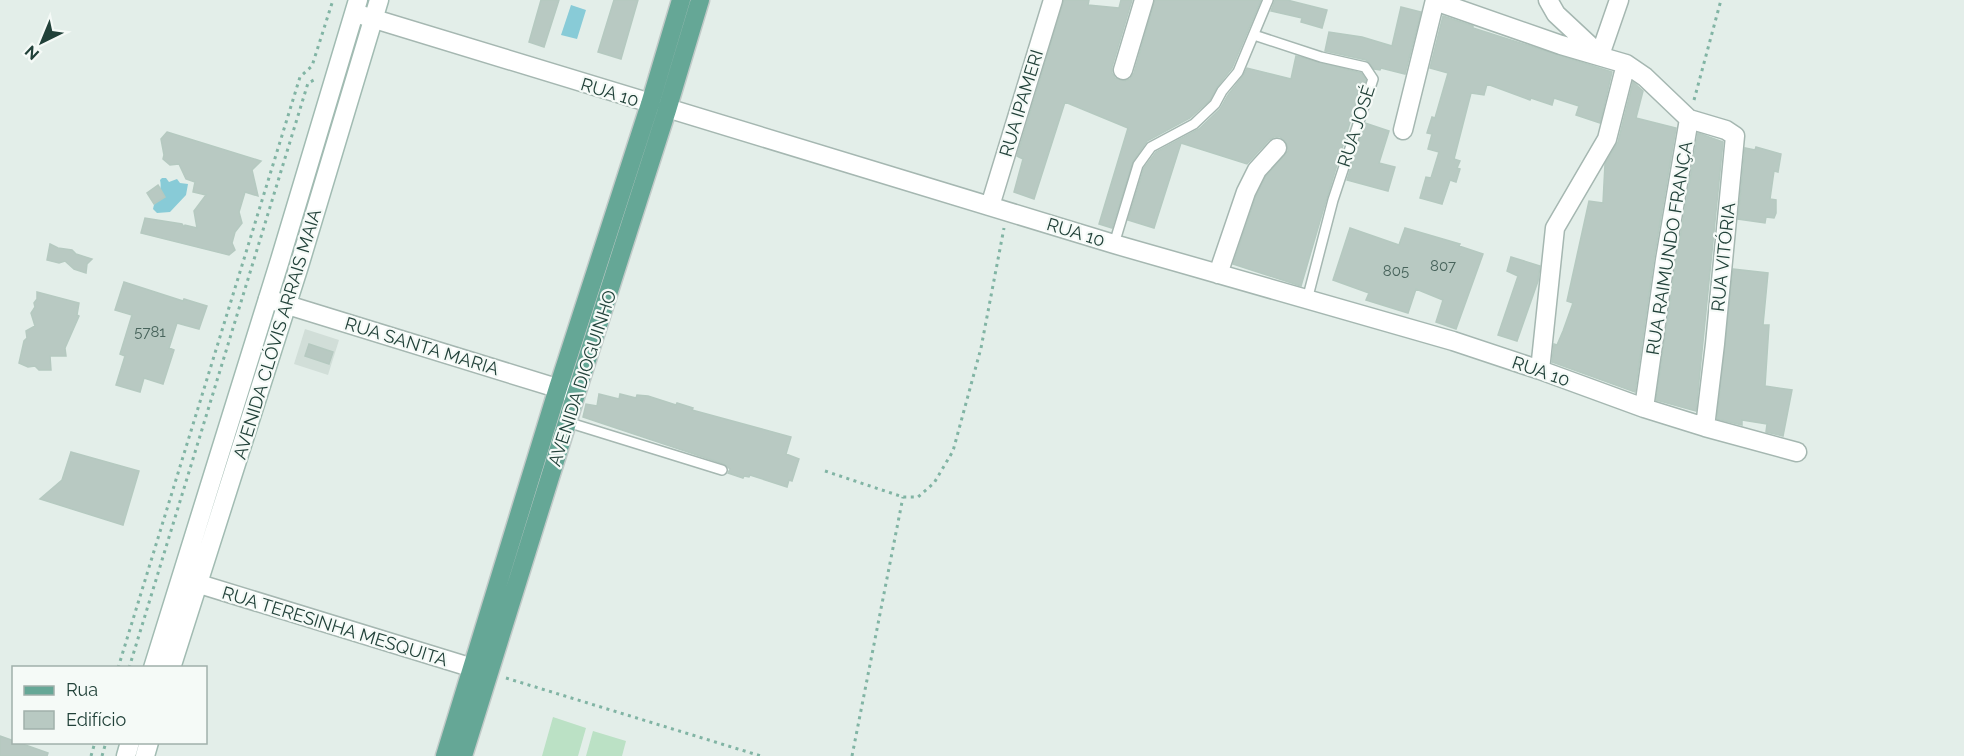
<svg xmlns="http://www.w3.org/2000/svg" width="1964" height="756" font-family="Raleway,sans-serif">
	<rect width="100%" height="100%" fill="#e3eee9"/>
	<!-- built -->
	<path fill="#d1ded8" d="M 305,329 L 339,340 L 328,375 L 294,364 Z"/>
	<!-- green -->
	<path fill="#bbe1c5" d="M 553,717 L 586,728 L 578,756 L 542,756 Z
		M 593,731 L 626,741 L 622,756 L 586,756 Z"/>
	<!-- water -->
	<path fill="#88cbd7" d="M 571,5 L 586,10 L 577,39 L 561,35 Z
		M 162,178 L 166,178 L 169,182 L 177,179 L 180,183 L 188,184 L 186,195 L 170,212 L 157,213 L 153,209 C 155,198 163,192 160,180 Z"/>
	<!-- building -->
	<path fill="#b8c9c2" stroke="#b5c9c0" stroke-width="1.5" d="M 541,0 L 559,0 L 544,47 L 529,42 Z
		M 614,0 L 638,0 L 621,59 L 598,52 Z
		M 1064,0 L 1089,0 L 1088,5 L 1119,8 L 1121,0 L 1132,0 L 1112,67 L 1112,73 L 1115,78 L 1125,81 L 1130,79 L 1134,73 L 1155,0 L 1261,0 L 1232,68 L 1217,87 L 1210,100 L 1190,118 L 1147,141 L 1133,161 L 1112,228 L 1099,224 L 1128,128 L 1065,102 L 1034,199 L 1014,192 L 1023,159 L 1017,156 Z
		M 1275,0 L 1287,0 L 1327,10 L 1322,28 L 1301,22 L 1302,18 L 1271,11 Z
		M 1401,7 L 1421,12 L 1405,74 L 1381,68 L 1380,70 L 1374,69 L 1366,60 L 1325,51 L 1329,32 L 1362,37 L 1392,46 Z
		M 1443,16 L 1473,26 L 1473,28 L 1612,72 L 1600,123 L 1576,115 L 1579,106 L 1554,98 L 1552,105 L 1531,98 L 1530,100 L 1487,84 L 1484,95 L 1471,93 L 1454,159 L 1460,161 L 1457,168 L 1460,169 L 1456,182 L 1450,180 L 1442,204 L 1420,198 L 1426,177 L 1431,178 L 1439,152 L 1428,149 L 1432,134 L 1427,133 L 1432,117 L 1435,118 L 1448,73 L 1430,68 Z
		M 1296,56 L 1361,73 L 1366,80 L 1361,94 L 1359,93 L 1325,204 L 1301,286 L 1233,264 L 1256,196 L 1266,176 L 1288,151 L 1287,144 L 1280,137 L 1274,137 L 1269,140 L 1247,164 L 1181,143 L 1154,228 L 1128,220 L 1144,168 L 1156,152 L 1199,129 L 1220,109 L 1228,95 L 1243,76 L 1247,68 L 1291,79 Z
		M 1633,82 L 1643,91 L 1636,118 L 1676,128 L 1654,258 L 1635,392 L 1552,362 L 1554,344 L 1557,345 L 1563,331 L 1573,303 L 1567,301 L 1589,201 L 1603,203 L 1605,164 L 1618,142 Z
		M 1365,123 L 1389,131 L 1379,163 L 1395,167 L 1388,191 L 1347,180 Z
		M 167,132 L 261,161 L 252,170 L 258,196 L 245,192 L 239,212 L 242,223 L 235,232 L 232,243 L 235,250 L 229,255 L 141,233 L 145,218 L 182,224 L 184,227 L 185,225 L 197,228 L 194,211 L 206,195 L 193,192 L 195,182 L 186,179 L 179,164 L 170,165 L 163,159 L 164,155 L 161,139 Z
		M 1698,133 L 1723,142 L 1696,411 L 1656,400 L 1676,262 Z
		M 1756,147 L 1781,154 L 1778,172 L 1774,171 L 1770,199 L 1776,200 L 1776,213 L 1774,218 L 1766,217 L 1765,223 L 1738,219 L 1745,148 L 1755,150 Z
		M 158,185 L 165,197 L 154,204 L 147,193 Z
		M 1350,228 L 1399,245 L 1405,228 L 1460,244 L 1459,246 L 1483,254 L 1456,329 L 1436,322 L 1443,300 L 1416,289 L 1408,313 L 1366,300 L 1369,293 L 1333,280 Z
		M 50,244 L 58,248 L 72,250 L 76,254 L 92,259 L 87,264 L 86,273 L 74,269 L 65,261 L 59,263 L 47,260 Z
		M 1511,257 L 1540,266 L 1538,281 L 1517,341 L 1498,335 L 1518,276 L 1507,271 Z
		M 1733,269 L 1768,273 L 1763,325 L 1769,325 L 1765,386 L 1792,390 L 1783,436 L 1766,432 L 1767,424 L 1742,420 L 1742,425 L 1717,419 Z
		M 124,282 L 183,301 L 184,299 L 207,306 L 199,329 L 177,323 L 169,348 L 174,350 L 163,384 L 144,378 L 140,392 L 116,385 L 125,356 L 120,354 L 132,315 L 115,310 Z
		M 37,292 L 79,303 L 77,315 L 79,316 L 65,348 L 66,356 L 50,356 L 51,370 L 39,370 L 35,366 L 28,367 L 19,363 L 24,341 L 27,338 L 26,331 L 35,326 L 31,313 L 35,307 L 34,303 L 37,299 Z
		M 309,344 L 333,352 L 329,364 L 305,356 Z
		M 599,394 L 619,399 L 620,394 L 636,398 L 637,395 L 648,396 L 676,405 L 677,403 L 693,408 L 692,410 L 791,437 L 786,454 L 799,459 L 792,481 L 789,480 L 787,487 L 750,475 L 749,477 L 744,476 L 743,478 L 728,473 L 730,469 L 724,464 L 583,417 L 586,404 L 597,406 Z
		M 71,452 L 139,471 L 123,525 L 40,499 L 62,480 Z
		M 0,736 L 48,753 L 47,756 L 0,756 Z"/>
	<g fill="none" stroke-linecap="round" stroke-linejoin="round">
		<!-- lane casing -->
		<g stroke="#a5b7b1" stroke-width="12">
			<path id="lane" d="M 1254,35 L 1321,57 L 1365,67 L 1373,79 L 1333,200 L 1307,300
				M 1114,244 L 1138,165 L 1151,147 L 1194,124 L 1215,104 L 1222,91 L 1238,72 L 1268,0
				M 567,422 L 722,470"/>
		</g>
		<!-- street casing -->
		<g stroke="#a5b7b1" stroke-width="21">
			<path id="street" d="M 1548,0 L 1556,14 L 1600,55 L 1619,0
				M 1435,1 L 1561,45 L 1626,64 L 1645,77 L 1689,119 L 1726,130 L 1735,136 L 1715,344 L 1705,427
				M 358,14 L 1114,244 L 1453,341 L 1540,370 L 1644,408 L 1705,427 L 1797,452
				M 1123,70 L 1144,0
				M 1403,130 L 1435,0
				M 990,206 L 1053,0
				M 1218,274 L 1246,192 L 1257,170 L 1277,148
				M 268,299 L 573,393
				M 1540,370 L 1555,228 L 1607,139 L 1626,64
				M 1644,408 L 1665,260 L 1689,119
				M 183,579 L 486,672"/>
		</g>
		<!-- secondary casing -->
		<g stroke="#a1bbb2" stroke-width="21">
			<path id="secondary" d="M 153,668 L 280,260 L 358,0
				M 171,668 L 299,266 L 379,0
				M 126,756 L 130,742
				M 145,756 L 149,742"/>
		</g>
		<!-- primary casing -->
		<g stroke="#c1cac8" stroke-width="21">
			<path id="primary" d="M 445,756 L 558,388 L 650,104 L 681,0
				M 463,756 L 576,394 L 667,110 L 700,0"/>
		</g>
		<!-- path -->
		<path stroke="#81b4a4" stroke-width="3" stroke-dasharray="3 4.5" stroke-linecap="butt" d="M 1694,100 L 1721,0
			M 825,471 L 903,497 L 918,497 L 934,483 L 953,451 L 981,348 L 1004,228
			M 118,668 L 300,77 L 312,66 L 333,0
			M 129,668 L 308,83 L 316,79
			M 506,678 L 761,756
			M 91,756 L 95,742
			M 102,756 L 106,742
			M 852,756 L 903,497"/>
		<!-- lane -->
		<use href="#lane" stroke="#fff" stroke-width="9"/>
		<!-- street -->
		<use href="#street" stroke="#fff" stroke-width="18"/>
		<!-- secondary -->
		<use href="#secondary" stroke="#fff" stroke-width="18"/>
		<!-- primary -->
		<use href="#primary" stroke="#65a796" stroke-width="18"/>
	</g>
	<g text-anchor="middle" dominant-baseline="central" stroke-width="4.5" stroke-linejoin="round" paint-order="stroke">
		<!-- number labels -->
		<g font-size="15" fill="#47635b">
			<text x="1443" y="266">807</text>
			<text x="1396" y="271">805</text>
			<text x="150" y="332">5781</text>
		</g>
		<!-- street labels -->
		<g font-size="18" fill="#214139" stroke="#f5faf7">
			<text transform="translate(610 92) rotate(17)">RUA 10</text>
			<text transform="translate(1021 103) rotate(-73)">RUA IPAMERI</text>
			<text transform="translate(1356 126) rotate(-72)">RUA JOSÉ</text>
			<text transform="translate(1076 232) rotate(17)">RUA 10</text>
			<text transform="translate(1669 248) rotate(-81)">RUA RAIMUNDO FRANÇA</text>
			<text transform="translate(1723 257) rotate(-84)">RUA VITÓRIA</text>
			<text transform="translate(277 334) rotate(-73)">AVENIDA CLÓVIS ARRAIS MAIA</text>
			<text transform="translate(422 346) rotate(17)">RUA SANTA MARIA</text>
			<text transform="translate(1541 371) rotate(19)">RUA 10</text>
			<text transform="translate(582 378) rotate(-72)">AVENIDA DIOGUINHO</text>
			<text transform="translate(335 626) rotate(17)">RUA TERESINHA MESQUITA</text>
		</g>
	</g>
	<!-- legend -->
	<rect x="12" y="666" width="195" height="78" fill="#f5faf7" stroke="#a0b0ab" stroke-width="1.5"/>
	<rect x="24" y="686" width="30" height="9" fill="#65a796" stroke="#a0b0ab" stroke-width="1.5"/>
	<text x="66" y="696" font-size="18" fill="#214139">Rua</text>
	<rect x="24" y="711" width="30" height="18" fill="#b8c9c2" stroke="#a0b0ab" stroke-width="1.5"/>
	<text x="66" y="726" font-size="18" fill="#214139">Edifício</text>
	<!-- north arrow -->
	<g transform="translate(42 42) rotate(223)" stroke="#f5faf7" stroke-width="4.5" paint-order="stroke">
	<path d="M0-4.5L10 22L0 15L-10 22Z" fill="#214139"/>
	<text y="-9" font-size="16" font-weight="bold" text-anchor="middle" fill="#214139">N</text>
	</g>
</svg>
